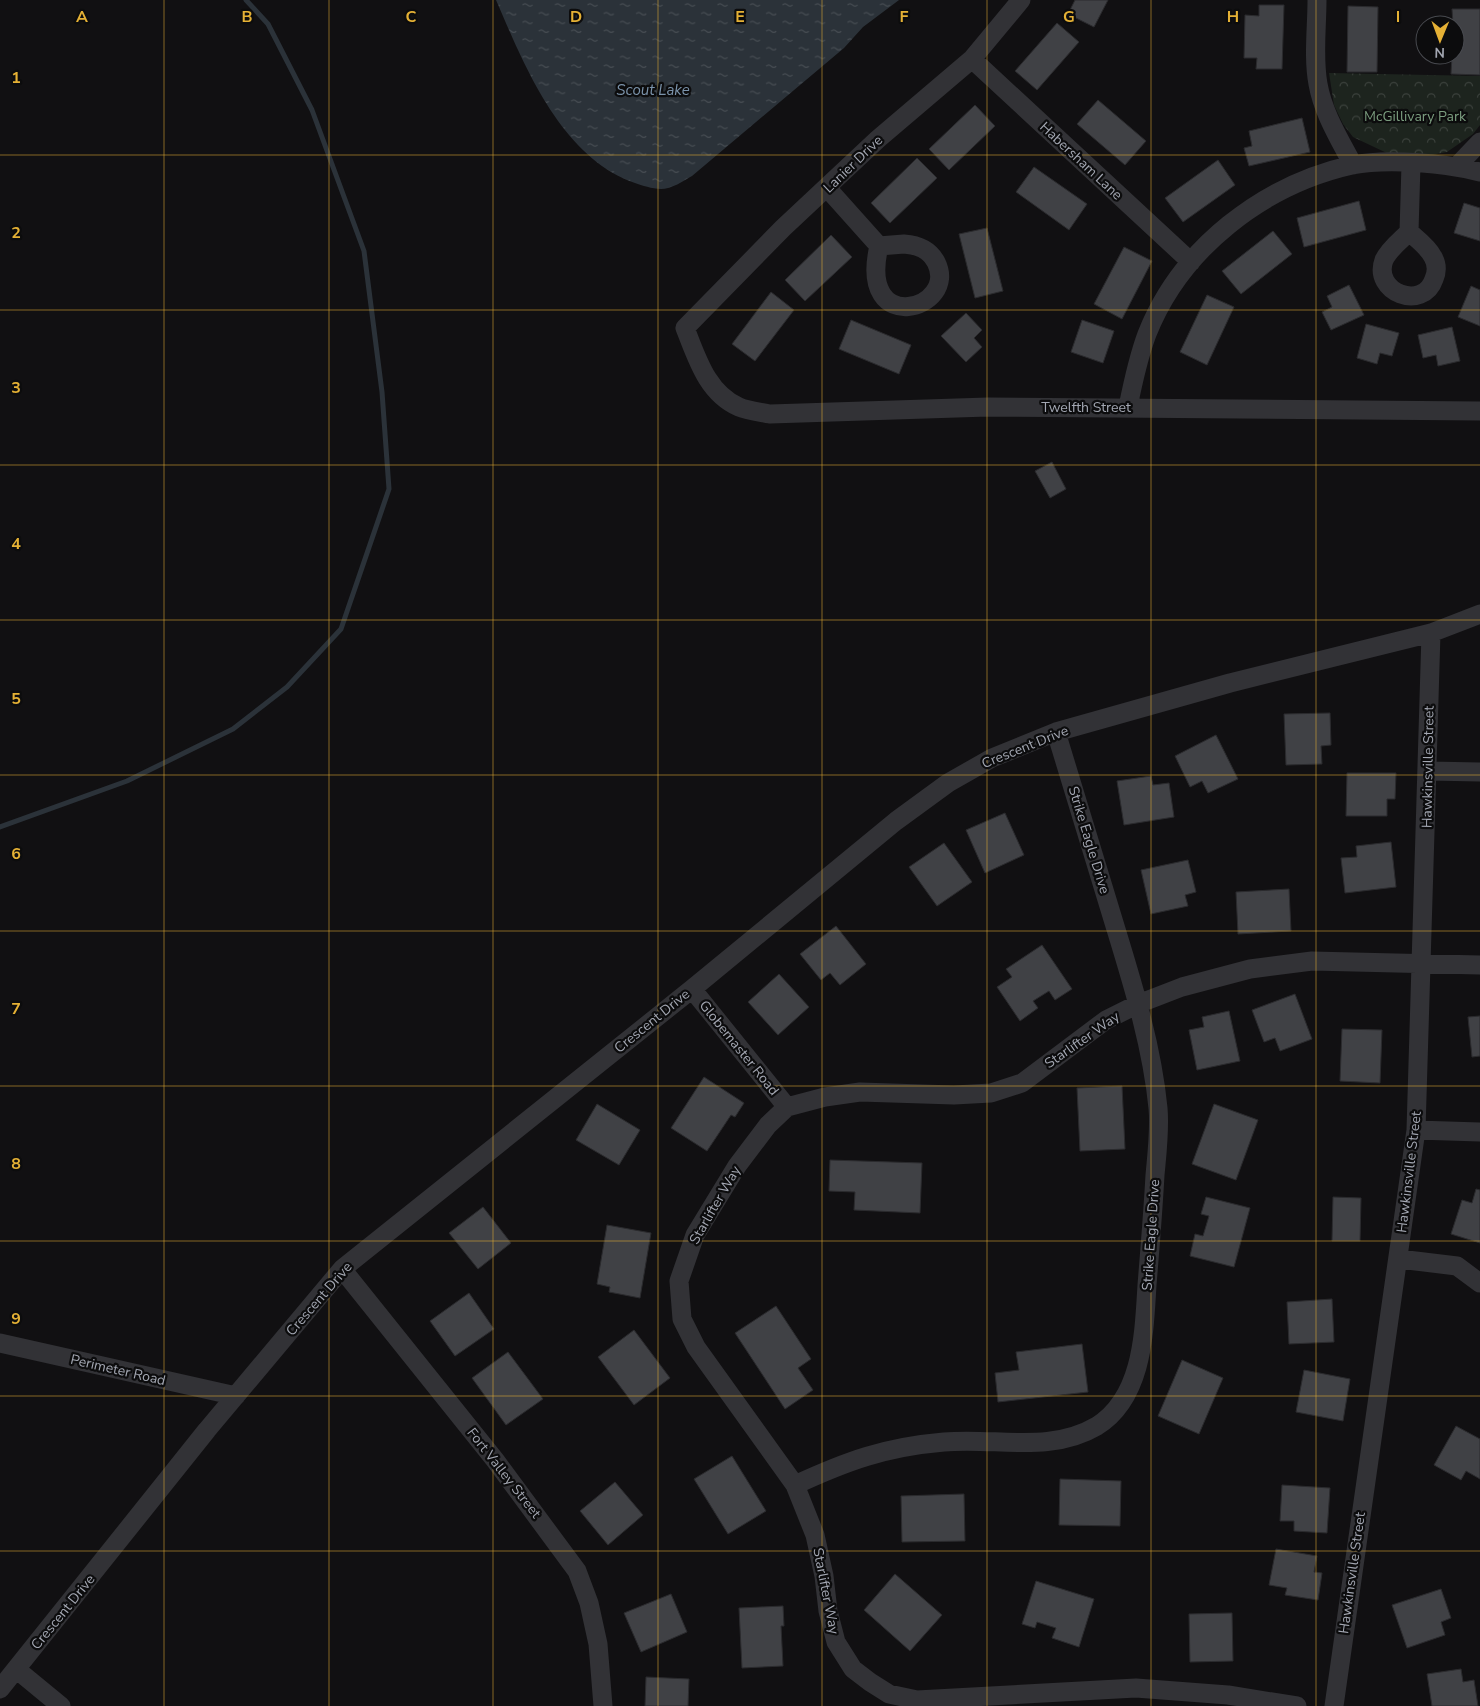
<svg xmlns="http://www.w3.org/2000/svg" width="1480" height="1706" font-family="'Nunito Sans',sans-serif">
	<defs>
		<pattern id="forest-crowns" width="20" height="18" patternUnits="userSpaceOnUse" patternTransform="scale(1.25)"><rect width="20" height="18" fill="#1d241e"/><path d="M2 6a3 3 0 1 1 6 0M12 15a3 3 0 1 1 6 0" fill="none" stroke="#3b413c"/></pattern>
		<pattern id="water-ripples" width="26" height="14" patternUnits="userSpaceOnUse" patternTransform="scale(1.25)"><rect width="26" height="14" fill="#2b3239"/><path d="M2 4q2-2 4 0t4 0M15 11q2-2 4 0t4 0" fill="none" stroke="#474d53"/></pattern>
	</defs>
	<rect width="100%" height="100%" fill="#111012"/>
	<!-- forest -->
	<path fill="url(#forest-crowns)" d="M 1329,73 L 1480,76 L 1480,125 L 1473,134 L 1447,152 L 1415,158 L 1391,155 L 1353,137 L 1343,124 L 1334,105 Z"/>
	<!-- water -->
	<path fill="url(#water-ripples)" d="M 496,0 L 899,0 L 863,27 L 844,48 L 692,176 C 685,180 676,186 668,188 C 658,191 644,186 635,183 C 561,157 525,67 496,0 Z"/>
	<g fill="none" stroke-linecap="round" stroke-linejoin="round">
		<!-- stream -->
		<path stroke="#2b3239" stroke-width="5" d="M 0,827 L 127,781 L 233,729 L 287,687 L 341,629 L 389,489 L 382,392 L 364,251 L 312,110 L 268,24 L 246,0"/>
	</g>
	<!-- building -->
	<path fill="#404145" stroke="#2b2b2e" d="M 1075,0 L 1108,0 L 1094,27 L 1068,14 Z
		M 1259,5 L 1284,5 L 1282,69 L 1256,69 L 1257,58 L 1244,58 L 1245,15 L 1259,16 Z
		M 1348,6 L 1378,7 L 1377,72 L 1347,72 Z
		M 1452,9 L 1480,9 L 1480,75 L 1451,74 L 1452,55 L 1455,55 Z
		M 1057,23 L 1079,42 L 1037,90 L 1015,71 Z
		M 1098,100 L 1146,141 L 1125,165 L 1077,124 Z
		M 975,105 L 995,126 L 949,170 L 929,149 Z
		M 1302,118 L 1310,152 L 1249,166 L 1244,148 L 1252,146 L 1249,131 Z
		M 917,158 L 937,178 L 890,223 L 871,203 Z
		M 1218,160 L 1235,185 L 1183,222 L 1165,198 Z
		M 1034,167 L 1087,204 L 1069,230 L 1016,192 Z
		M 1359,201 L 1366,230 L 1304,247 L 1297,218 Z
		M 1464,203 L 1480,208 L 1480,241 L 1454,233 Z
		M 987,228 L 1003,291 L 975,298 L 959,234 Z
		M 1273,231 L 1292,254 L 1241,294 L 1222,271 Z
		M 831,235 L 852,257 L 805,301 L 785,280 Z
		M 1124,247 L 1152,261 L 1122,319 L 1094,304 Z
		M 1349,285 L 1364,315 L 1331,330 L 1322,312 L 1332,307 L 1327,296 Z
		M 1471,286 L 1480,290 L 1480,326 L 1458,317 Z
		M 771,292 L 794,310 L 755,361 L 732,344 Z
		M 1207,295 L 1234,307 L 1207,365 L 1180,352 Z
		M 966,313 L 982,330 L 974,338 L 982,347 L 966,362 L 941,336 Z
		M 851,320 L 911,345 L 899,374 L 839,349 Z
		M 1082,320 L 1114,331 L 1103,363 L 1071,352 Z
		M 1366,324 L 1399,333 L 1392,356 L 1380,353 L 1377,364 L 1357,358 Z
		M 1452,327 L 1460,361 L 1438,366 L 1436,355 L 1423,358 L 1418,335 Z
		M 1052,462 L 1066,489 L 1050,498 L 1035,471 Z
		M 1330,713 L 1331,745 L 1321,746 L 1322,764 L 1286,765 L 1284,714 Z
		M 1216,735 L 1238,779 L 1208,793 L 1202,781 L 1190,787 L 1175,756 Z
		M 1347,773 L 1396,773 L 1395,799 L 1387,799 L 1387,816 L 1346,816 Z
		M 1151,776 L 1153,785 L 1169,783 L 1174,817 L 1124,825 L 1117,781 Z
		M 1005,813 L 1024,855 L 985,873 L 966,830 Z
		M 1391,842 L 1396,887 L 1345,893 L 1341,858 L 1357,857 L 1356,846 Z
		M 944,843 L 972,882 L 937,906 L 909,867 Z
		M 1188,860 L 1196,892 L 1185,895 L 1188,906 L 1151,914 L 1141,870 Z
		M 1289,889 L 1291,931 L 1238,934 L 1236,892 Z
		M 836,926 L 866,964 L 840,985 L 830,973 L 821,980 L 800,954 Z
		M 1042,945 L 1072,989 L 1055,1000 L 1049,991 L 1033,1001 L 1038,1008 L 1020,1021 L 997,987 L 1012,977 L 1006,969 Z
		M 779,974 L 809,1007 L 778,1035 L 748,1002 Z
		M 1295,994 L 1312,1039 L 1280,1051 L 1275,1038 L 1264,1042 L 1252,1010 Z
		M 1229,1011 L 1240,1061 L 1197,1070 L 1189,1030 L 1204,1027 L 1202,1017 Z
		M 1480,1016 L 1480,1056 L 1472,1057 L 1468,1017 Z
		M 1342,1029 L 1382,1030 L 1380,1083 L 1340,1081 Z
		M 704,1077 L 744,1103 L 735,1117 L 731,1115 L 707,1151 L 671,1128 Z
		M 1122,1086 L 1125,1149 L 1080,1151 L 1077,1088 Z
		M 597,1104 L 640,1130 L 619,1165 L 576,1140 Z
		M 1214,1104 L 1258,1120 L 1236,1180 L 1192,1164 Z
		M 830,1160 L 922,1163 L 920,1213 L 854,1210 L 855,1192 L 829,1191 Z
		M 1476,1189 L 1480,1190 L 1480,1243 L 1451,1234 L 1462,1200 L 1472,1203 Z
		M 1206,1197 L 1250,1208 L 1234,1267 L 1190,1256 L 1195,1234 L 1203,1236 L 1209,1216 L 1201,1214 Z
		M 1333,1197 L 1361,1198 L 1360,1241 L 1332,1241 Z
		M 483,1207 L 511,1243 L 478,1269 L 449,1233 Z
		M 607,1225 L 651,1233 L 640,1298 L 609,1292 L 610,1287 L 597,1284 Z
		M 469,1293 L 494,1329 L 455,1356 L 430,1321 Z
		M 1332,1299 L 1334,1342 L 1289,1344 L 1287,1302 Z
		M 776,1306 L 811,1359 L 798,1368 L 813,1390 L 785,1409 L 735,1333 Z
		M 634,1330 L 670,1378 L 634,1405 L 598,1357 Z
		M 1082,1344 L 1088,1392 L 998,1402 L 995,1373 L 1019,1370 L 1016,1352 Z
		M 508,1352 L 543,1399 L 506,1425 L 472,1378 Z
		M 1182,1360 L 1223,1378 L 1199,1434 L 1158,1416 Z
		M 1304,1370 L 1350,1379 L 1343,1421 L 1296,1412 Z
		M 1456,1426 L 1480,1439 L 1480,1479 L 1466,1471 L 1461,1480 L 1434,1465 Z
		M 732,1456 L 766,1511 L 728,1534 L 694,1479 Z
		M 1060,1479 L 1121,1481 L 1120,1526 L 1059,1525 Z
		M 615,1482 L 643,1515 L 608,1545 L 580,1511 Z
		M 1282,1485 L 1330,1488 L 1327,1533 L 1294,1531 L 1294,1521 L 1280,1521 Z
		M 964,1494 L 965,1541 L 902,1542 L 901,1496 Z
		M 1276,1549 L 1317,1556 L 1314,1572 L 1322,1573 L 1318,1600 L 1285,1595 L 1287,1588 L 1269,1585 Z
		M 895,1574 L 942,1615 L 910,1651 L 864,1610 Z
		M 1036,1581 L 1094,1599 L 1079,1647 L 1052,1638 L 1056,1628 L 1037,1622 L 1035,1628 L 1022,1624 Z
		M 1441,1589 L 1451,1618 L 1441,1622 L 1445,1635 L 1407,1648 L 1392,1605 Z
		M 671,1594 L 687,1632 L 641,1652 L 624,1613 Z
		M 783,1606 L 784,1626 L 781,1626 L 783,1666 L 742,1668 L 739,1608 Z
		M 1232,1613 L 1233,1661 L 1190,1662 L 1189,1614 Z
		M 1461,1669 L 1463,1682 L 1474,1680 L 1478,1706 L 1432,1706 L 1427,1674 Z
		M 646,1677 L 689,1679 L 688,1706 L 645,1706 Z"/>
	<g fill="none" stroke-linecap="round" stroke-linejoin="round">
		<!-- street -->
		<path stroke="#323236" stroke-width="19" d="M 1021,0 L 972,59 L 878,139 L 783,228 L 685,328 C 697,358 707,393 739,407 C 748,411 761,412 770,414 L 988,407 L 1480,411
			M 1317,0 C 1317,28 1313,57 1318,84 C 1323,113 1340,140 1353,165
			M 972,59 L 1191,262
			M 1457,166 L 1480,142
			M 828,189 L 879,246
			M 1409,232 C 1417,239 1428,247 1433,257 C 1437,264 1437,272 1434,279 C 1423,312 1372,292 1384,260 C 1389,249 1401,240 1409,232 Z
			M 1409,232 L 1411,164
			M 904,244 C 918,245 929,249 936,262 C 960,309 857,339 879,246 Z
			M 1128,407 C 1133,382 1138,358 1147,334 C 1181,248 1263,185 1352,165 C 1387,158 1446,163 1480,172
			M 1429,771 L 1480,772
			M 692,989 L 787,1107
			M 1416,1130 L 1480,1132
			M 1399,1259 L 1457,1266 L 1480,1283
			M 342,1269 L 495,1460 L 577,1571 L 589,1603 L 598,1644 L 603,1706
			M 0,1343 L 236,1396
			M 795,1485 C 847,1461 885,1447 944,1442 C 995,1437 1050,1454 1097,1426 C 1143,1397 1144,1333 1147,1285 C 1150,1248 1153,1212 1155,1175 C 1157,1153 1160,1130 1158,1108 C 1152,1046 1133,985 1115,926 C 1095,861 1076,796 1056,732
			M 16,1669 L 61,1706
			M 0,1689 L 207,1430 L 342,1269 L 692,989 L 896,821 L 948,783 L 992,758 L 1056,732 L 1230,683 L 1431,633 L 1480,614
			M 1297,1706 L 1228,1695 L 1136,1688 L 917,1700 L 889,1694 L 870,1682 L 853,1669 L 836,1642 L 828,1611 L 824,1576 L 815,1535 L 795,1485 L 696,1347 L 682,1319 L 679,1281 L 695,1235 L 737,1166 L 768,1125 L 787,1107 L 825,1097 L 860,1092 L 954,1095 L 991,1093 L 1022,1083 L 1106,1020 L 1138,1004 L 1182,987 L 1250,969 L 1312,961 L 1480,965
			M 1334,1706 L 1416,1130 L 1431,633"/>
	</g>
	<!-- grid -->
	<path fill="none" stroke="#e5b135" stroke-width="1" stroke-opacity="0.55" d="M 164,0 L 164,1706M 329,0 L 329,1706M 493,0 L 493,1706M 658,0 L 658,1706M 822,0 L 822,1706M 987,0 L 987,1706M 1151,0 L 1151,1706M 1316,0 L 1316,1706M 0,155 L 1480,155M 0,310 L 1480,310M 0,465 L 1480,465M 0,620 L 1480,620M 0,775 L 1480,775M 0,931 L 1480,931M 0,1086 L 1480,1086M 0,1241 L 1480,1241M 0,1396 L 1480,1396M 0,1551 L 1480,1551"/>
	<g text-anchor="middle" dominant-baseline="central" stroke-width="4.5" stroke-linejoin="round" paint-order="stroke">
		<!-- park labels -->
		<g font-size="14" fill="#7a9c7e" stroke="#0c0c0d">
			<text x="1415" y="116">McGillivary Park</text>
		</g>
		<!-- street labels -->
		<g font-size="14" fill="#a3a7b2" stroke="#0c0c0d">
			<text transform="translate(1081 161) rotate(43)">Habersham Lane</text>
			<text transform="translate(853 164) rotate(-44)">Lanier Drive</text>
			<text x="1086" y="407">Twelfth Street</text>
			<text transform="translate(1025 747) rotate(-22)">Crescent Drive</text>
			<text transform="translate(1428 767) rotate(-89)">Hawkinsville Street</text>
			<text transform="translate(1089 840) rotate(73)">Strike Eagle Drive</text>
			<text transform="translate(652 1021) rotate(-39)">Crescent Drive</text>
			<text transform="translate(1082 1040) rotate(-35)">Starlifter Way</text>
			<text transform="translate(739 1048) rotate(51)">Globemaster Road</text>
			<text transform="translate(1409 1172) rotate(-83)">Hawkinsville Street</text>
			<text transform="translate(715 1205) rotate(-60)">Starlifter Way</text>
			<text transform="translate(1151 1235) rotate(-86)">Strike Eagle Drive</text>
			<text transform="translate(319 1299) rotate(-49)">Crescent Drive</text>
			<text transform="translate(118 1370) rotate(13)">Perimeter Road</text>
			<text transform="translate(504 1473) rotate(52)">Fort Valley Street</text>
			<text transform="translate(1352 1573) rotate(-82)">Hawkinsville Street</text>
			<text transform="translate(826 1591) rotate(79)">Starlifter Way</text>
			<text transform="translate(63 1612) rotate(-51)">Crescent Drive</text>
		</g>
		<!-- water labels -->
		<g font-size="15" font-style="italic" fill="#7b93ab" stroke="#0c0c0d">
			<text x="653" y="90">Scout Lake</text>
		</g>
	</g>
	<g font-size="16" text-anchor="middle" font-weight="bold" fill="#e5b135" stroke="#0c0c0d" stroke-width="4.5" stroke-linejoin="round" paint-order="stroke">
		<text x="82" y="22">A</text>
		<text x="247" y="22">B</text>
		<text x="411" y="22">C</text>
		<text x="576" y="22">D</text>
		<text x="740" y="22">E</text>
		<text x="904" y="22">F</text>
		<text x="1069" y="22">G</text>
		<text x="1233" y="22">H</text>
		<text x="1398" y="22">I</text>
		<text x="16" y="83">1</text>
		<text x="16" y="238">2</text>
		<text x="16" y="393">3</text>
		<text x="16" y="549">4</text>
		<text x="16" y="704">5</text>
		<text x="16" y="859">6</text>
		<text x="16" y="1014">7</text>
		<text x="16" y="1169">8</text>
		<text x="16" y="1324">9</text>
	</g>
	<!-- north arrow -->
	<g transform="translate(1440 40) rotate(181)"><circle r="24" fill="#0c0c0d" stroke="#484a4f"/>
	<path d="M0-4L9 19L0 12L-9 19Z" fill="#e5b135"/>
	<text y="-8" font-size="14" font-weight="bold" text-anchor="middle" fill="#a3a7b2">N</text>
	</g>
</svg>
